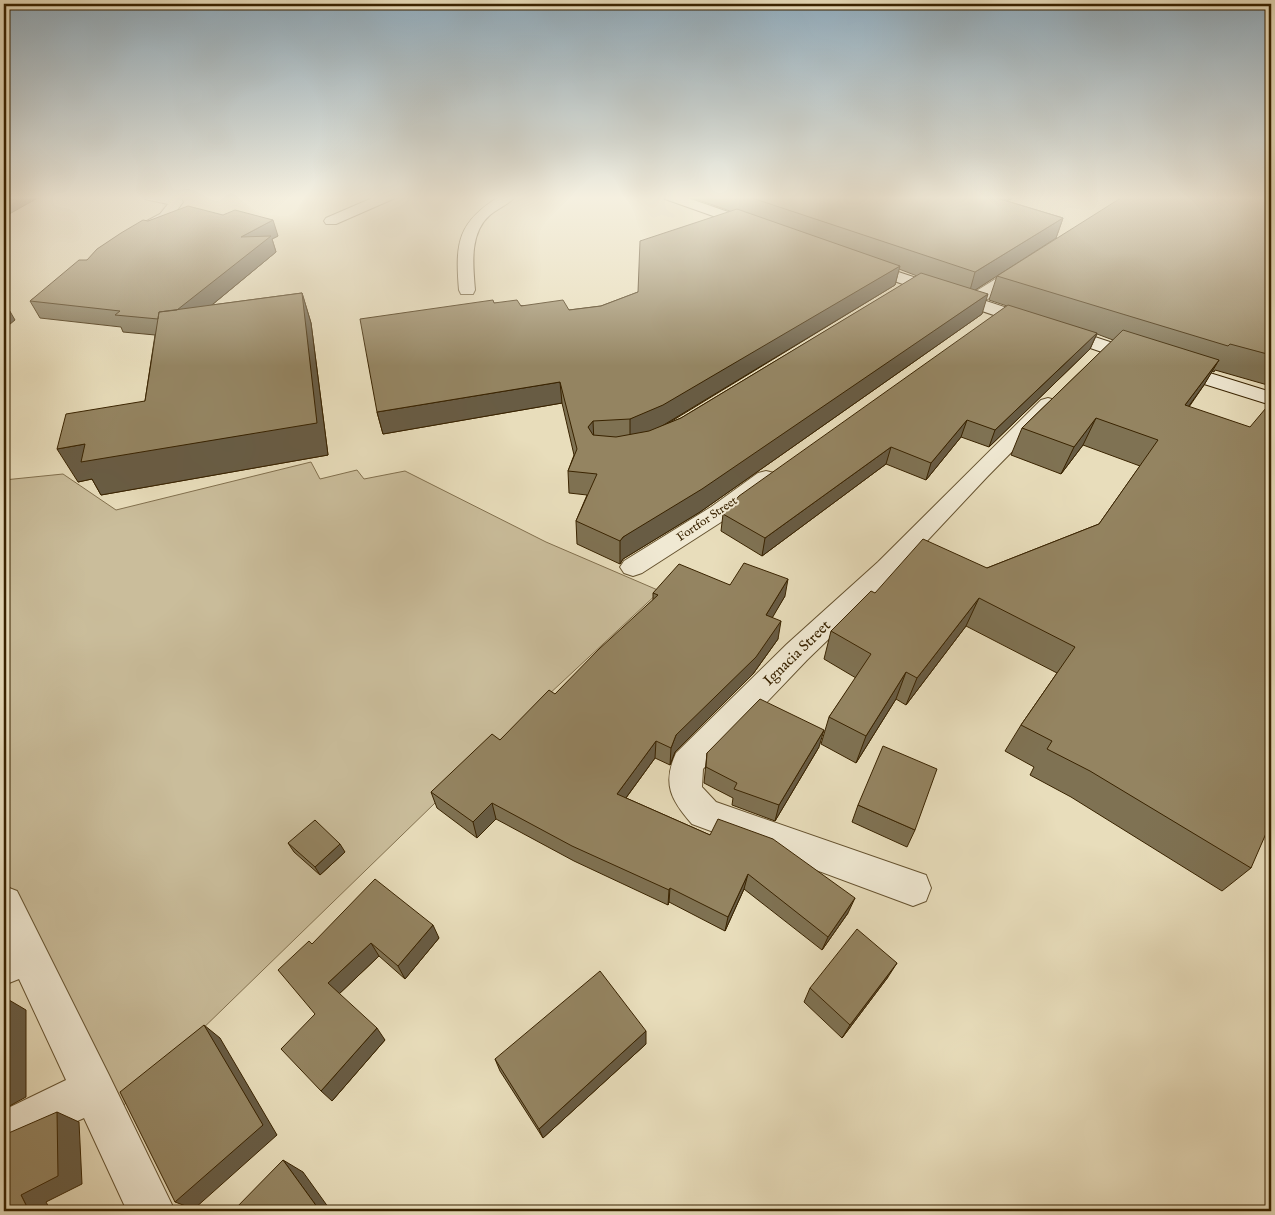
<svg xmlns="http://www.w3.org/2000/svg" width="1275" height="1215" font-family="'IM FELL English',serif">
	<rect width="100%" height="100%" fill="#e8ddbb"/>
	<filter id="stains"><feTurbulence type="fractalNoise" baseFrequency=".004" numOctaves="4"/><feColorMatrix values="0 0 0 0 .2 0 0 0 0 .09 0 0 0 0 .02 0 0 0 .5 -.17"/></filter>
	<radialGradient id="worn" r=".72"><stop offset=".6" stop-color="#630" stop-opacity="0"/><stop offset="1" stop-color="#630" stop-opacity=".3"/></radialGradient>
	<!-- green -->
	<path fill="#cabd9b" stroke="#82704e" d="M 311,462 L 320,479 L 357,470 L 364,479 L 405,471 L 546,542 L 660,591 L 504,736 L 124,1105 L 4,876 L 4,480 L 63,474 L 116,510 Z"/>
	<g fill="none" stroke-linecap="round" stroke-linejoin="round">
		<!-- minor casing -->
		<g stroke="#65522f" stroke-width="2">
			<path id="minor" d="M 143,196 L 166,196 L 181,199 L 183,202 L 170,220 L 137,236 L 132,235 L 130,232 L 132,229 L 160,214 L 168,204 L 145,199 Z
				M 377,196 L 395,196 L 393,199 L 336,224 L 326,224 L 324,221 L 326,218 Z
				M 500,196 L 516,196 C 510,204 498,208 490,215 C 469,233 473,265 475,290 L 473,294 L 461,294 L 459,290 C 455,242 458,222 500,196 Z
				M 1024,263 L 1030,265 L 1032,268 L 1030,271 L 977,306 L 971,307 L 965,306 L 962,302 L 965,298 L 1018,265 Z
				M 1048,398 L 1055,400 L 1058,404 L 1055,408 L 987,477 L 896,574 L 807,660 L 703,769 L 702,787 L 716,802 L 926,875 L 931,888 L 926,901 L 913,906 L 692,824 C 671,800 662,784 676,753 L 787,644 L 878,562 L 1041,400 Z
				M 766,471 L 774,473 L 778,478 L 774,483 L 729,517 L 642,573 L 633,576 L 624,573 L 620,567 L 624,561 L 711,507 L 758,473 Z
				M 4,886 L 17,891 L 109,1075 L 175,1211 L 127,1211 L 84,1118 L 4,1155 L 4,1110 L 66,1080 L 19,979 L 4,985 Z"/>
		</g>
		<!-- secondary casing -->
		<g stroke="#392300" stroke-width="2">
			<path id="secondary" d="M 663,196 L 682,196 L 760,223 L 762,226 L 760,229 L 750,229 L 665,199 Z
				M 862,260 L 1113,343 L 1271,392 L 1271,405 L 1099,351 L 856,268 L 854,265 L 856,262 Z"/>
		</g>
		<!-- minor -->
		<use href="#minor" fill="#f0e9d3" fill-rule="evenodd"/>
		<!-- secondary -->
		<use href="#secondary" fill="#f0e9d3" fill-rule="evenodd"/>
	</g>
	<!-- wall -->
	<path fill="#7f7253" stroke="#392300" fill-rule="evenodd" d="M 687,196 L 1017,196 L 1007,201 L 1063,218 L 1056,238 L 975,290 L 982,314 L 700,512 L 623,559 L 620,564 L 577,544 L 576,521 L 587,495 L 569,493 L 568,471 L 574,455 L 562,403 L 383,434 L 377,412 L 494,303 L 569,310 L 601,306 L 638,292 L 730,211 ZM 899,269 L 917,276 L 681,418 L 667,424 L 895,285 Z
		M 1271,196 L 1271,386 L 1215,370 L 1214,372 L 1212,371 L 1204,385 L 1189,407 L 1251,868 L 1222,891 L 1071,797 L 1030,775 L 1034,767 L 1005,751 L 1021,725 L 1057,673 L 966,626 L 906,705 L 896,699 L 856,763 L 821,744 L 829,717 L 856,678 L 824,659 L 831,631 L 875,593 L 987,568 L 1099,524 L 1140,466 L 1083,445 L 1061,474 L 1011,455 L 1022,428 L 1113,340 L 1097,334 L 1090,349 L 989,447 L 961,437 L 926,480 L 886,464 L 762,556 L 721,531 L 723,514 L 1007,306 L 989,300 L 997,276 Z
		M 148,221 L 278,236 L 272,239 L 276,252 L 212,305 L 302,293 L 311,323 L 328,455 L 101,495 L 92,479 L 78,482 L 145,401 L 155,335 L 123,332 L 121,327 L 40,318 L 30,301 L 87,260 Z
		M 730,585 L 785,596 L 772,617 L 778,639 L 753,674 L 675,752 L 670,765 L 655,758 L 626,798 L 710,835 L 848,913 L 822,950 L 744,889 L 725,931 L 669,902 L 668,905 L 574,861 L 496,819 L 477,838 L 437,808 L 431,792 L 500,740 L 555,694 L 653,600 L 653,593 Z
		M 819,747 L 775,821 L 732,805 L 733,798 L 704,783 L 707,753 Z
		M 858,805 L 915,830 L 907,847 L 852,822 Z
		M 288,843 L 345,852 L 320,875 L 294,852 Z
		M 439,938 L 405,979 L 379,956 L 339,994 L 385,1040 L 332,1101 L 312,944 Z
		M 888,977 L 842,1038 L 804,1002 L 810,988 Z
		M 646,1044 L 543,1138 L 500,1071 L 495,1059 Z"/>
	<!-- shaded-wall -->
	<path fill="#685c44" stroke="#392300" d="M 4,196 L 41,196 L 4,217 Z
		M 984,196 L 1017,196 L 979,214 Z
		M 1063,218 L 1056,238 L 969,294 L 975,272 Z
		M 273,220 L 278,236 L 272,239 L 276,252 L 173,337 L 165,319 L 241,237 Z
		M 900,266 L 895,285 L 662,426 L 630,441 L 630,419 Z
		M 302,293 L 311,323 L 328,455 L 101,495 L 92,479 L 78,482 L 57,449 L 85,444 Z
		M 988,294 L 982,314 L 700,512 L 623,559 L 620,564 L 620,541 L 623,537 Z
		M 4,301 L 15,320 L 4,329 Z
		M 1097,333 L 1090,349 L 989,447 L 995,430 Z
		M 1219,360 L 1204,385 L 1170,432 L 1185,405 Z
		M 560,382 L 562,403 L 383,434 L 377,412 Z
		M 1096,418 L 1083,445 L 1061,474 L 1074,447 Z
		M 967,420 L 961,437 L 926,480 L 931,463 Z
		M 593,421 L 594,443 L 588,427 Z
		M 891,447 L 886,464 L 762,556 L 765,538 Z
		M 788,579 L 785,596 L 764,632 L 766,615 Z
		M 979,598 L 966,626 L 906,705 L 917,678 Z
		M 781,621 L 778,639 L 753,674 L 675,752 L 670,765 L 671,748 L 676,735 Z
		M 906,672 L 896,699 L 856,763 L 866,736 Z
		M 824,730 L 819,747 L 775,821 L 779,805 Z
		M 656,741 L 655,758 L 617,810 L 617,794 Z
		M 492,803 L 496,819 L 477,838 L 473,822 Z
		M 340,844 L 345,852 L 320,875 L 315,867 Z
		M 748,874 L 744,889 L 725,931 L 728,917 Z
		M 670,888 L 669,902 L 668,905 L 669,890 Z
		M 855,898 L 848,913 L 822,950 L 828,937 Z
		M 433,925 L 439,938 L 405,979 L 398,966 Z
		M 371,943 L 379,956 L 338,995 L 328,983 Z
		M 897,963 L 888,977 L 842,1038 L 850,1025 Z
		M 4,997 L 26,1010 L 26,1097 L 4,1109 Z
		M 204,1025 L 220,1038 L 277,1135 L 194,1209 L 175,1202 Z
		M 377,1028 L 385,1040 L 332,1101 L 321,1091 Z
		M 646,1031 L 646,1044 L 543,1138 L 539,1129 Z
		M 57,1112 L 79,1122 L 82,1184 L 46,1202 L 51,1211 L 29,1211 L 21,1195 Z
		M 283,1160 L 303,1172 L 331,1211 L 320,1211 Z"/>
	<!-- building -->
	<path fill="#948461" stroke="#392300" d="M 746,196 L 990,196 L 1063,218 L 975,272 Z
		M 1124,196 L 1271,196 L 1271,355 L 1230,344 L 1228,346 L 997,276 Z
		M 188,206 L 223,215 L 235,210 L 273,220 L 241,237 L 271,236 L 177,310 L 159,312 L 158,319 L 115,315 L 120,311 L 30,301 L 79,260 L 87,260 L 97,249 L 121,233 L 143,220 L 148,221 Z
		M 737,209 L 900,266 L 663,405 L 630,419 L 593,421 L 588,427 L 593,435 L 616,437 L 649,431 L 681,418 L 921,273 L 988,294 L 702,489 L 623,537 L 620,541 L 576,521 L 597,474 L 568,471 L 577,449 L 560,382 L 377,412 L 360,319 L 493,300 L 494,303 L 517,300 L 521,306 L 563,300 L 569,310 L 601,306 L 638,292 L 640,241 Z
		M 302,293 L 317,423 L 81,462 L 85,444 L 57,449 L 66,414 L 145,401 L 159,312 Z
		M 1008,305 L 1097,333 L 995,430 L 967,420 L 931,463 L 891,447 L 765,538 L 723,514 L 739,496 Z
		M 1123,330 L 1219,360 L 1185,405 L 1250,427 L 1271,402 L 1271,822 L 1251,868 L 1090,771 L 1047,749 L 1052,741 L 1021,725 L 1075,647 L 979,598 L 917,678 L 906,672 L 866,736 L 829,717 L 871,654 L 831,631 L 871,591 L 875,593 L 923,539 L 987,568 L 1099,524 L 1158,440 L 1096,418 L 1074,447 L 1022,428 Z
		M 744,563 L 788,579 L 766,615 L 781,621 L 756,657 L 676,735 L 671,748 L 656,741 L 617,794 L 710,835 L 718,819 L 773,839 L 855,898 L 828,937 L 748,874 L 728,917 L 670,888 L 669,890 L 572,846 L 492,803 L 473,822 L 431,792 L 492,734 L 500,740 L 549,690 L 555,694 L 599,649 L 658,595 L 653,593 L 679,564 L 730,585 Z
		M 760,699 L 824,730 L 779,805 L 734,789 L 737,783 L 706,767 L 707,753 Z
		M 883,746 L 937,769 L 915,830 L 858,805 Z
		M 315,820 L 340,844 L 315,867 L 288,843 Z
		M 375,879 L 433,925 L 398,966 L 371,943 L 328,983 L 377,1028 L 321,1091 L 281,1049 L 315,1014 L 278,970 L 309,941 L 312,944 Z
		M 857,929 L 897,963 L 850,1025 L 810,988 Z
		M 600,971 L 646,1031 L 539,1129 L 495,1059 Z
		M 204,1025 L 263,1125 L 175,1202 L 120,1092 Z
		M 57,1112 L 58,1176 L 21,1195 L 29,1211 L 4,1211 L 4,1135 Z
		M 283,1160 L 320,1211 L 233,1211 Z"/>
	<!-- sky -->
	<linearGradient id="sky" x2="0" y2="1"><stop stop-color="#90abbc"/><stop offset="0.54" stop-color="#f5f0e0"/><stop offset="1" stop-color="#f5f0e0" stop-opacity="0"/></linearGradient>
	<rect width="1275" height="366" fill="url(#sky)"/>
	<g text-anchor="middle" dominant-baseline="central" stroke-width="4" stroke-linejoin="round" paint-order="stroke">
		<!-- far-street labels -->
		<g font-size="12" fill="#392300" stroke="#f0e9d3">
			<text transform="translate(707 519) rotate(-34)">Fortfor Street</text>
		</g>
		<!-- street labels -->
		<g font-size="15" fill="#392300" stroke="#f0e9d3">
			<text transform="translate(797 653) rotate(-44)">Ignacia Street</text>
		</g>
	</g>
	<!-- margin -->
	<rect width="1275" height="1215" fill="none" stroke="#e8ddbb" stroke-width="20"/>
	<rect x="5" y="5" width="1265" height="1205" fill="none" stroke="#392300" stroke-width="2.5"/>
	<rect x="10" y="10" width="1255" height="1195" fill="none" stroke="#392300"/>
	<rect width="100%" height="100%" filter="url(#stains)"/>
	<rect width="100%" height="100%" fill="url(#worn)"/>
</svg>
